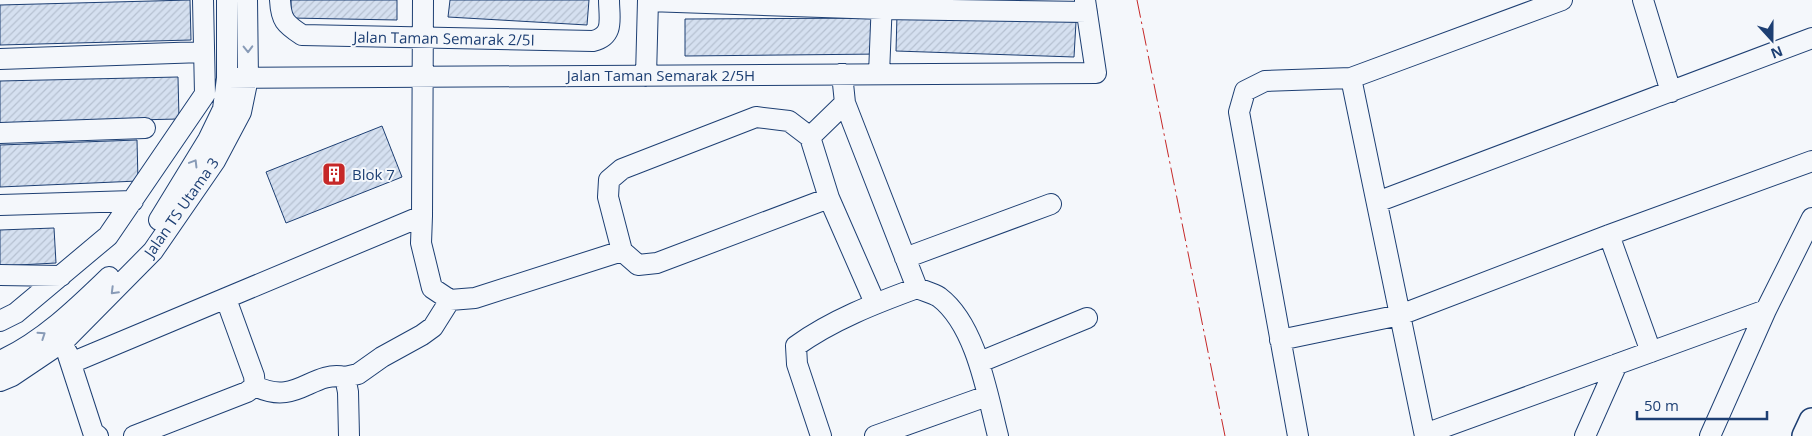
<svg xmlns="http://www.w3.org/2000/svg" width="1812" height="436" font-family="'Open Sans',sans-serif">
	<defs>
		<pattern id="building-hatch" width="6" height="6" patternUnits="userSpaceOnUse" patternTransform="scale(1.25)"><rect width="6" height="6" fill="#d5e0f0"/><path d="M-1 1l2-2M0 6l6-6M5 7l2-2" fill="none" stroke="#b6c1d1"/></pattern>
	</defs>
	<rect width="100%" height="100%" fill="#f4f7fb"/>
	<!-- building -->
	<path fill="url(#building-hatch)" stroke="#1d3f73" d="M 190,0 L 191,40 L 0,45 L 0,5 Z
		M 291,0 L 397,0 L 397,20 L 291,18 Z
		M 450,0 L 589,0 L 587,25 L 448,17 Z
		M 897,15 L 1076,22 L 1074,57 L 896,51 Z
		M 882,18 L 882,54 L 685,56 L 685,19 Z
		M 178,77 L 179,119 L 0,123 L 0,81 Z
		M 382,126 L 402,177 L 286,223 L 266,172 Z
		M 137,140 L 138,181 L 0,187 L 0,145 Z
		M 54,228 L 56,263 L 0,266 L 0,230 Z"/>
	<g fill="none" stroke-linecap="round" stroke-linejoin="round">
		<!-- minor casing -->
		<g stroke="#1d3f73" stroke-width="22">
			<path id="minor" d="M 280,0 C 281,20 285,24 302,35 L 593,41 C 615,36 609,18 609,0
				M 423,0 L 422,216 L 421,243 L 432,288 L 450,300 L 475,298 L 622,251 L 638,265 L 657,263 L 829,198 L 875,303
				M 1643,0 L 1671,92
				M 648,1 L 882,9 L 1087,12
				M 0,59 L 203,52
				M 842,74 L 845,103 L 917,288
				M 879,74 L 882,0
				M 646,76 L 648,0
				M 227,78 L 1096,73 L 1085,0
				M 0,133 L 145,128
				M 810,137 L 845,103
				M 1377,202 L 1812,38
				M 0,205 L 133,201
				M 159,220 L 208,140 L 223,109 L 227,78 L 227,0
				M 1609,235 L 1651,352
				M 622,251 L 608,197 L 609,180 L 622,169 L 756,117 L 789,121 L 810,137 L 829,198
				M 905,258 L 1051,204
				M 0,275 L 61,276
				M 226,299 L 254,376 L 255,386
				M 0,321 L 16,313 L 108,236 L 205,94 L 203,0
				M 1280,340 L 1400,315 L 1609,235 L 1812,161
				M 67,352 L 93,432 L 98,436
				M 0,361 C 42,342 77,308 109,277
				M 980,362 L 1087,318
				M 71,363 L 422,216
				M 345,377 L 358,374 L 382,357 L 422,335 L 433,327 L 450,300
				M 0,381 L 12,376 L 64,341 L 153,251 L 215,161 L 241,112 L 248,78 L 247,0
				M 255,386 C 297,407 311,370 345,377 L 348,392 L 349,436
				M 1425,434 L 1766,310
				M 134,436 L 247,392 L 255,386
				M 821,436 L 797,364 L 796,346 C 832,320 876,303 917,288 C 924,291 933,293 939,297 C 976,325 987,393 998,436
				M 875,436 L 987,396
				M 1298,436 L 1239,112 L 1245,91 L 1265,81 L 1351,78
				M 1425,436 L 1351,78 L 1562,0
				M 1585,436 L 1617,364
				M 1710,436 L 1766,310 L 1812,218"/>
		</g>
		<!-- major casing -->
		<g stroke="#1d3f73" stroke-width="28">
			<path id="major" d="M 1805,436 L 1812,421"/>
		</g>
		<!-- minor -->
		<use href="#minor" stroke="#f4f7fb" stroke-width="20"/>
		<!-- major -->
		<use href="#major" stroke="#f4f7fb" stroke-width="25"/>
		<!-- power -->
		<path stroke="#c62828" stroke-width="1" stroke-dasharray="18 4 2.5 4" stroke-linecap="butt" d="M 1137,0 L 1225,436"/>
	</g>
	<!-- one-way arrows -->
	<defs><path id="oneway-chevron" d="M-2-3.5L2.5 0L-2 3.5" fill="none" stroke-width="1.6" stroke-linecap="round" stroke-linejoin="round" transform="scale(1.25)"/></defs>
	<g stroke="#889bb7">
		<use href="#oneway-chevron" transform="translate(248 49) rotate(89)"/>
		<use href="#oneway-chevron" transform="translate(194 163) rotate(-59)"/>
		<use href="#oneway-chevron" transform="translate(114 291) rotate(135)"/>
		<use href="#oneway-chevron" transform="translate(42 335) rotate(-34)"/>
	</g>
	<!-- icons -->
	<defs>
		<g id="building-square" transform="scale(1.25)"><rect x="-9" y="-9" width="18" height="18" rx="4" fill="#c62828" stroke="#f4f7fb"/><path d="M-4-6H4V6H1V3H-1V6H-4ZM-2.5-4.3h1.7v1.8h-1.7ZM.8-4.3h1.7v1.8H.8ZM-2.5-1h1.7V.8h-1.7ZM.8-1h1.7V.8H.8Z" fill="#fff"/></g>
	</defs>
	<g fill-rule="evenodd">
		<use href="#building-square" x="334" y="174"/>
	</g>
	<g text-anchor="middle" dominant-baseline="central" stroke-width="4" stroke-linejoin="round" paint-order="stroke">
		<!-- street labels -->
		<g font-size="15" fill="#1d3f73" stroke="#f4f7fb">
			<text transform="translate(444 38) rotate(1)">Jalan Taman Semarak 2/5I</text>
			<text x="661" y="75">Jalan Taman Semarak 2/5H</text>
			<text transform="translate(181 207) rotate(-55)">Jalan TS Utama 3</text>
		</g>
		<!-- poi labels -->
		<g font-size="15" fill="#1d3f73" stroke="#f4f7fb" text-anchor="start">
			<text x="352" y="174">Blok 7</text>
		</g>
	</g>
	<!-- north arrow -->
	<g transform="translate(1772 40) rotate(159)" stroke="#f4f7fb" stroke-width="4" paint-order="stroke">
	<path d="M0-4L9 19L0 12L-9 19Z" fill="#1d3f73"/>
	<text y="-8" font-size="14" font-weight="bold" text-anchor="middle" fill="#1d3f73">N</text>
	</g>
	<!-- scale -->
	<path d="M1637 411v8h130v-8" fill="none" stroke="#1d3f73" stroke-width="2.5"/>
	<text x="1644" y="411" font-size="15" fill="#1d3f73" stroke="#f4f7fb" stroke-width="4" paint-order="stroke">50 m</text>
</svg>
